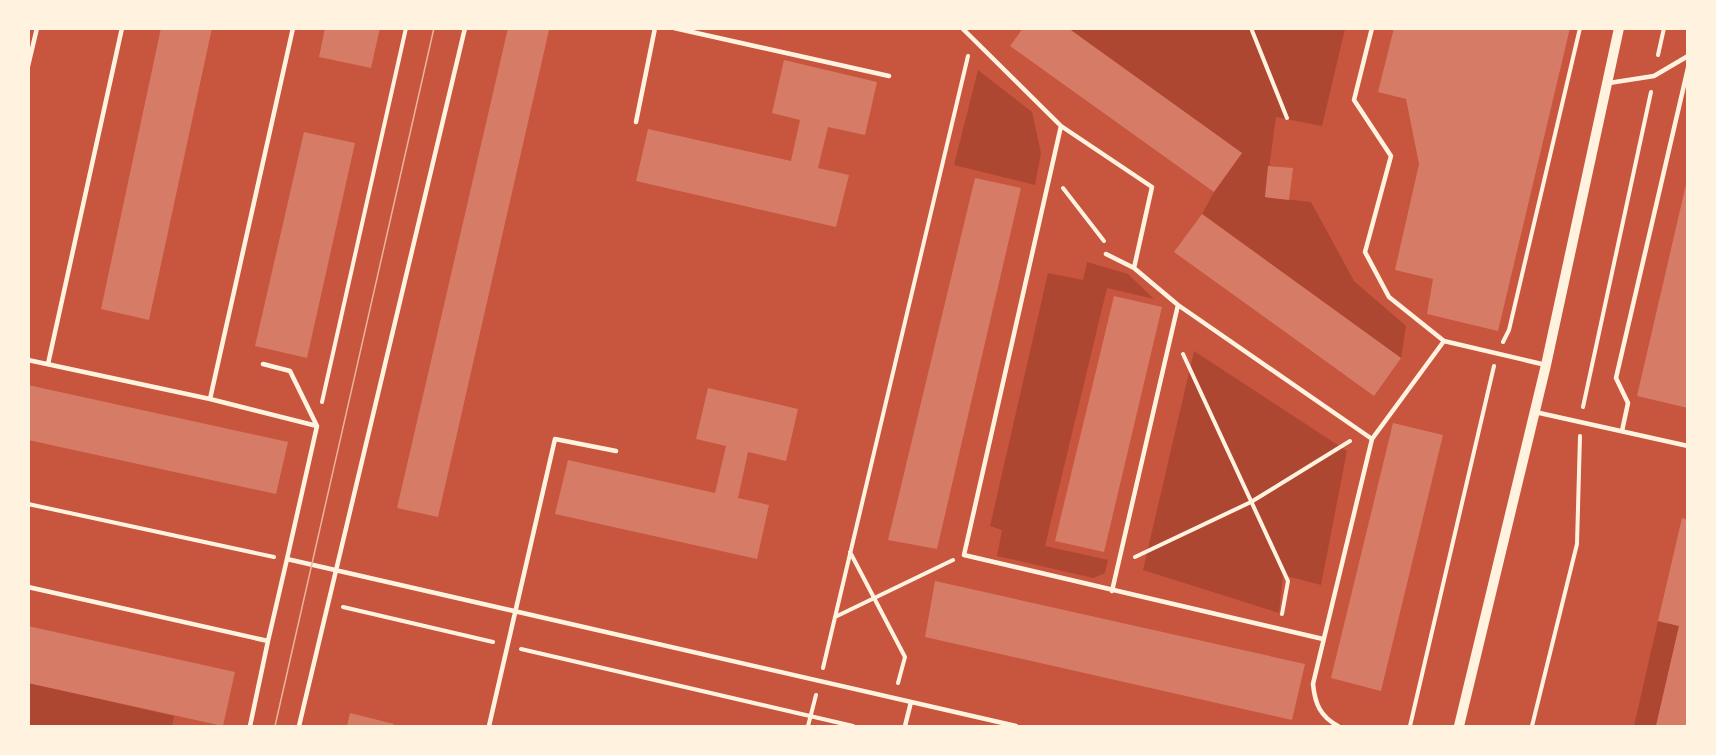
<svg xmlns="http://www.w3.org/2000/svg" width="1716" height="755" font-family="Commissioner,sans-serif">
	<rect width="100%" height="100%" fill="#c8553d"/>
	<!-- green -->
	<path fill="#ae4732" d="M 1068,29 L 1345,29 L 1322,126 L 1276,117 L 1265,197 L 1311,202 L 1354,281 L 1406,326 L 1401,358 L 1202,214 L 1214,192 Z
		M 978,70 L 1032,112 L 1041,153 L 1035,185 L 954,165 Z
		M 1087,262 L 1128,274 L 1154,299 L 1107,288 L 1045,546 L 1108,560 L 1105,573 L 1093,578 L 997,556 L 1002,530 L 990,526 L 1048,273 L 1083,280 Z
		M 1194,351 L 1347,451 L 1321,585 L 1283,575 L 1279,613 L 1143,570 Z
		M 1658,621 L 1679,626 L 1656,726 L 1634,726 Z
		M 29,683 L 174,716 L 172,726 L 29,726 Z"/>
	<!-- building -->
	<path fill="#d67c66" d="M 161,28 L 212,28 L 149,320 L 101,309 Z
		M 325,28 L 380,28 L 371,68 L 319,57 Z
		M 508,28 L 549,30 L 438,517 L 397,508 Z
		M 1023,28 L 1068,28 L 1242,153 L 1214,192 L 1010,46 Z
		M 1394,28 L 1570,28 L 1498,331 L 1427,314 L 1433,279 L 1395,270 L 1419,164 L 1406,99 L 1378,92 Z
		M 784,60 L 877,82 L 865,135 L 828,127 L 818,168 L 849,175 L 836,227 L 636,181 L 648,129 L 791,161 L 800,120 L 772,113 Z
		M 304,132 L 355,143 L 307,358 L 255,346 Z
		M 1268,166 L 1293,168 L 1289,200 L 1265,197 Z
		M 975,178 L 1021,188 L 937,549 L 888,540 Z
		M 1687,180 L 1688,180 L 1688,408 L 1637,396 Z
		M 1202,214 L 1401,358 L 1374,396 L 1174,252 Z
		M 1114,296 L 1162,307 L 1104,552 L 1055,541 Z
		M 28,385 L 288,442 L 276,494 L 28,440 Z
		M 708,388 L 798,409 L 786,461 L 748,452 L 738,498 L 769,505 L 757,559 L 555,514 L 568,460 L 715,493 L 726,446 L 696,439 Z
		M 1393,423 L 1443,435 L 1381,691 L 1331,678 Z
		M 1682,518 L 1688,520 L 1688,726 L 1656,726 L 1679,626 L 1658,621 Z
		M 935,581 L 1305,664 L 1292,720 L 925,637 Z
		M 28,626 L 235,672 L 223,726 L 28,683 Z
		M 350,713 L 394,724 L 393,726 L 347,726 Z"/>
	<g fill="none" stroke-linecap="round" stroke-linejoin="round">
		<!-- path -->
		<path stroke="#fff3e0" stroke-width="4" d="M 1251,28 L 1287,118
			M 1658,55 L 1664,28
			M 1063,188 L 1104,241
			M 1503,342 L 1509,330 L 1580,28
			M 1183,354 L 1288,581 L 1282,614
			M 322,402 L 406,28
			M 1583,407 L 1651,92
			M 28,504 L 274,557
			M 850,552 L 905,657 L 898,683
			M 1135,557 L 1251,502 L 1350,441
			M 343,607 L 493,642
			M 835,617 L 953,560
			M 521,649 L 853,726
			M 823,668 L 968,56
			M 808,726 L 816,695
			M 1410,726 L 1494,366
			M 1532,726 L 1577,544 L 1580,436"/>
		<!-- service -->
		<path stroke="#fff3e0" stroke-width="4.5" d="M 674,28 L 889,76
			M 962,28 L 1061,126 L 1152,187 L 1134,268
			M 1372,28 L 1354,100 L 1391,156 L 1365,252 L 1389,297 L 1444,341 L 1546,365
			M 28,66 L 37,28
			M 1609,83 L 1654,76 L 1688,56
			M 636,122 L 655,28
			M 1061,126 L 964,555 L 1323,639
			M 1106,254 L 1134,268 L 1178,305 L 1372,439 L 1313,684 C 1315,704 1320,716 1338,726
			M 28,360 L 210,399 L 317,426
			M 48,364 L 122,28
			M 263,364 L 290,371 L 317,426 L 287,559
			M 210,399 L 293,28
			M 1535,412 L 1688,446
			M 1622,431 L 1628,403 L 1616,378 L 1688,68
			M 1372,439 L 1444,341
			M 28,587 L 268,641 L 287,559 L 1016,726
			M 1112,591 L 1178,305
			M 250,726 L 268,641
			M 299,726 L 465,28
			M 489,726 L 555,439 L 616,451
			M 905,726 L 911,702"/>
		<!-- tertiary -->
		<path stroke="#fff3e0" stroke-width="10" d="M 1459,726 L 1546,365 L 1619,28"/>
		<!-- tram -->
		<path stroke="#e9b49f" stroke-width="1.5" d="M 275,726 L 434,28"/>
	</g>
	<!-- border -->
	<rect width="1716" height="755" fill="none" stroke="#fff3e0" stroke-width="60"/>
</svg>
